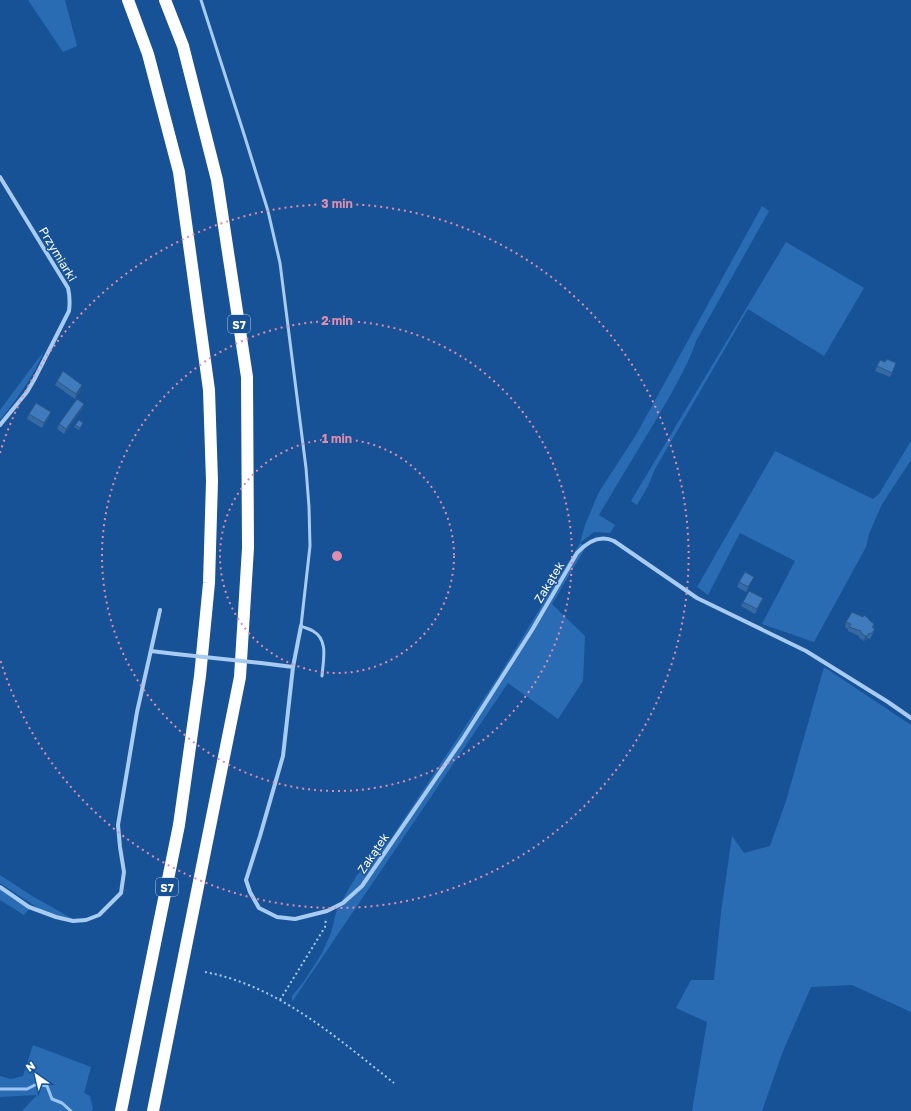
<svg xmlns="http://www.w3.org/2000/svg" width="911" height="1111" font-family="'Golos Text',sans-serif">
	<rect width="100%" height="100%" fill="#175296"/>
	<!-- green -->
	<path fill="#2a6cb4" d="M 28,0 L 65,0 L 77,46 L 63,52 Z
		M 762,206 L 769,211 L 696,341 C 690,360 680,377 671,394 C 648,435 622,475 599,515 L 615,525 L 610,533 L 594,532 L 580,543 L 586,547 L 552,604 L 585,636 L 583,681 L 558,719 L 508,683 L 292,1002 L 292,996 L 305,980 L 322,953 L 331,933 L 337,909 L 357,875 L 390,840 L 498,677 L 580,543 L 585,525 L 599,492 L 636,435 Z
		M 786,242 L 864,288 L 824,356 L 748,309 L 655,469 L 648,486 L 637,505 L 631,501 Z
		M 44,351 C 33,377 18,398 0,420 L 0,410 Z
		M 911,441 L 911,460 L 882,504 L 869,534 L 866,547 L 814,642 L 762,624 L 795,561 L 740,533 L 708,595 L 697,587 L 775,451 L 873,499 L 879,494 Z
		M 824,667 L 911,725 L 911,1012 L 852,985 L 811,987 L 783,1051 L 762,1111 L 692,1111 L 707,1022 L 676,1008 L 691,980 L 714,980 L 721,913 L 732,836 L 744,853 L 770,846 L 786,801 Z
		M 0,875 L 32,896 L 73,919 L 44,912 L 0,883 Z
		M 0,889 L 29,909 L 24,915 L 0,900 Z
		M 33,1045 L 91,1067 L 84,1093 L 90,1096 L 93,1109 L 91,1111 L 22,1111 L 37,1095 L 0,1097 L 0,1076 L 11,1079 L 23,1076 Z"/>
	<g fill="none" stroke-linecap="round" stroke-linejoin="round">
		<!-- stream -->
		<path stroke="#9bc6f4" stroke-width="3" d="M 0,1089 L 27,1089 L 37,1084 L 47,1086 L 52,1099 L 62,1103 L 71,1111"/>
		<!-- path -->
		<path stroke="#a8cbf1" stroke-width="2" stroke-dasharray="2 3" stroke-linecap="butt" d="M 205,972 C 279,986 337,1038 394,1083
			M 280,1000 L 325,927 L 326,918"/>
		<!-- lane -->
		<path stroke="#a8cbf1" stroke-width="3" d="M 201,0 L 243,131 L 268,211 L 280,263 L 306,468 L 309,507 L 310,546 L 301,626 C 305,628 310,629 313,631 C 329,640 323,661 322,676"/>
		<!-- street -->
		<path stroke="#a8cbf1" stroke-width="4" d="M 0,177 L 68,288 C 70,296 70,303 69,311 L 34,380 L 27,392 L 0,425
			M 301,626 L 293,667 L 283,756 L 260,836 L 246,880 L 250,892 L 259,908 L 277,917 L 295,919 L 327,911 L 343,903 L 362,886 L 462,740 L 532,630 L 577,553 C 587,542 599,534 614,541 L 697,598 L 806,651 L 888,702 L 911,718
			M 151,651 L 176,654
			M 261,663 L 293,667
			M 0,887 L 29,907 L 56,917 L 73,921 L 86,920 L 99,915 L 121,893 L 124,872 L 120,847 L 118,825 L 137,712 L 160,610"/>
		<!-- highway -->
		<path stroke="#fff" stroke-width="12" d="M 121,1111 L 179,825 L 200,676 L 209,583 L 212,481 L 209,390 L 179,172 L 148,54 L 128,0
			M 153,1111 L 240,677 L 248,548 L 247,377 L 217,180 L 183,46 L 165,0"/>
		<!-- street-bridge -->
		<path stroke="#a8cbf1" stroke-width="4" d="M 176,654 L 261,663"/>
	</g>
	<!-- wall -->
	<path fill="#366aa3" d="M 877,366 L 894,368 L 890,377 L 875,371 Z
		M 57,381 L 81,390 L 75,399 L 55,385 Z
		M 84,404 L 82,409 L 64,434 L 57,429 L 59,424 Z
		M 51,412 L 49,417 L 42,428 L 27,419 L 29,414 Z
		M 75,425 L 82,425 L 79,430 L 74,427 Z
		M 752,581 L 746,592 L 737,587 L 739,582 Z
		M 763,598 L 761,603 L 755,614 L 741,606 L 743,602 Z
		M 869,620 L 874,624 L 873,628 L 875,629 L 870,639 L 867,638 L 865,641 L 864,641 L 859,638 L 859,636 L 848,631 L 848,629 L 845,627 L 846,622 Z"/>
	<!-- shaded-wall -->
	<path fill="#2c5684" d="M 82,385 L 81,390 L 75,399 L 76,394 Z
		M 84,404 L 82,409 L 64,434 L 66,429 Z
		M 51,412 L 49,417 L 42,428 L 44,423 Z
		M 754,577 L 752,581 L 746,592 L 748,587 Z
		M 763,598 L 761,603 L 755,614 L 757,609 Z
		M 869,633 L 865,641 L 864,641 L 865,636 Z"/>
	<!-- building -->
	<path fill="#3f7bbd" stroke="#2c5684" d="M 887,359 L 896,363 L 892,373 L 877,366 L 880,360 L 885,362 Z
		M 63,371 L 82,385 L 76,394 L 57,381 Z
		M 77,399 L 84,404 L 66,429 L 59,424 Z
		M 36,403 L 51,412 L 44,423 L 29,414 Z
		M 79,420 L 83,423 L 80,428 L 75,425 Z
		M 745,572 L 754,577 L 748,587 L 739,582 Z
		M 749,591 L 763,598 L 757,609 L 743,602 Z
		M 852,612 L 863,617 L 864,615 L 869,619 L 869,620 L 874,624 L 872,627 L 875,629 L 871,634 L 869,633 L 867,636 L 865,636 L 861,633 L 861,631 L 849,627 L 851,624 L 846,622 Z"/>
	<!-- distance rings -->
	<g fill="none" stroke="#e08cad" stroke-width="2" stroke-dasharray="2 4">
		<circle cx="337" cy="556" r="117"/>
		<circle cx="337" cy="556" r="235"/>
		<path d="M0 453A352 352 0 1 1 0 659"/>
	</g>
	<g text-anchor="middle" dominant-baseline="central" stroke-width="3" stroke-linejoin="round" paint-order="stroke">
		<!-- shield labels -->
		<g fill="#175296" stroke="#b9cbe0" stroke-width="1">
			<rect x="228" y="315" width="22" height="18" rx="3"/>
			<rect x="156" y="878" width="22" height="18" rx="3"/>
		</g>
		<g font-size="11" font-weight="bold" fill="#fff">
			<text x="239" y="324">S7</text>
			<text x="167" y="887">S7</text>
		</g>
		<!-- street labels -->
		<g font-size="12" fill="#fff" stroke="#175296">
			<text transform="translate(58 254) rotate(59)">Przymiarki</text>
			<text transform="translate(549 582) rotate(-59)">Zakątek</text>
			<text transform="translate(373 853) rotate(-56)">Zakątek</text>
		</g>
	</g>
	<circle cx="337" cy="556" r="6" fill="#e08cad" stroke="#175296" stroke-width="2"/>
	<g font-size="12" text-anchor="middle" font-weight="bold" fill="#e08cad" stroke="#175296" stroke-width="3" stroke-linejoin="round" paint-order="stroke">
		<text x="337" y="208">3 min</text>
		<text x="337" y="325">2 min</text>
		<text x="337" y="443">1 min</text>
	</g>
	<!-- north arrow -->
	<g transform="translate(36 1075) rotate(326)" stroke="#175296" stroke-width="3" paint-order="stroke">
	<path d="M0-3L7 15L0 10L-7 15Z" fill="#ffffff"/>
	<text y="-6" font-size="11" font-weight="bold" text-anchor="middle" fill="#ffffff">N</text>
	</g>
</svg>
